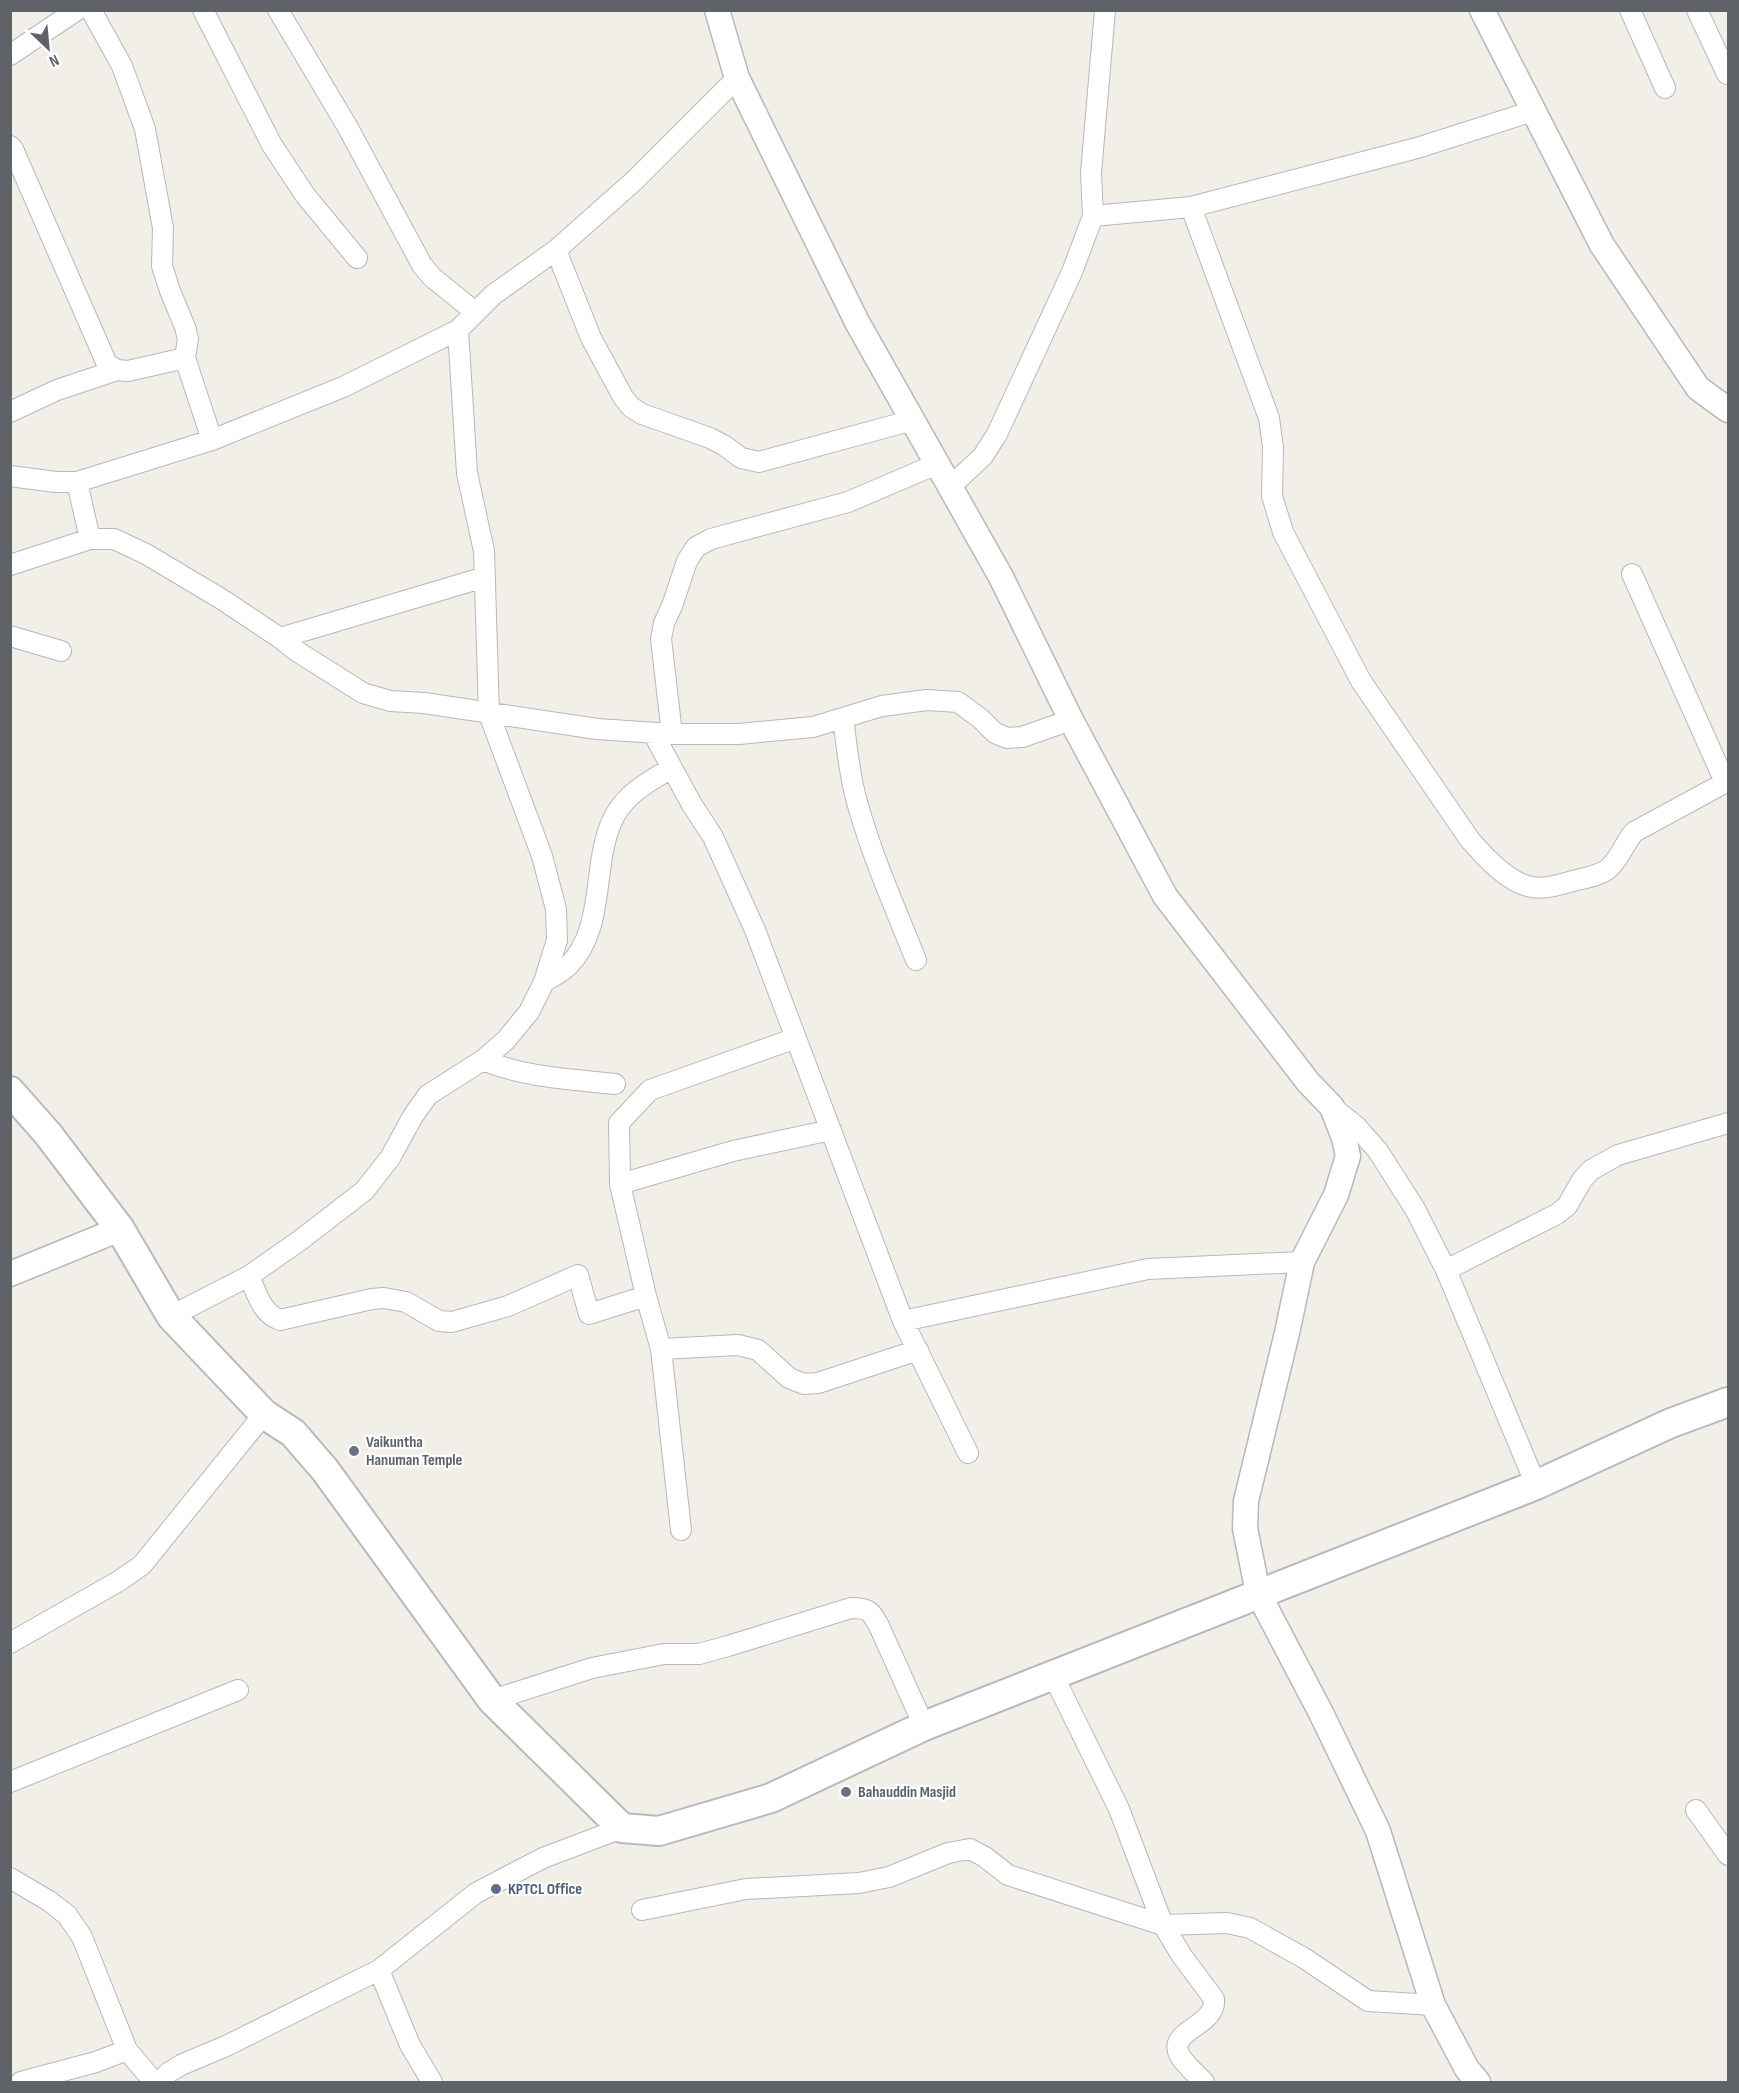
<svg xmlns="http://www.w3.org/2000/svg" width="1739" height="2093" font-family="'Sofia Sans Condensed',sans-serif">
	<rect width="100%" height="100%" fill="#f1efe8"/>
	<g fill="none" stroke-linecap="round" stroke-linejoin="round">
		<!-- minor casing -->
		<g stroke="#b5b8bc" stroke-width="22">
			<path id="minor" d="M 91,10 L 122,66 L 145,129 L 163,228 L 162,266 L 170,291 L 185,327 L 188,339 L 185,358
				M 203,10 L 272,145 L 305,195 L 357,258
				M 278,10 L 347,126 L 422,265 L 432,277 L 475,312
				M 1630,10 L 1665,88
				M 1697,10 L 1727,74
				M 10,55 L 77,10
				M 10,146 L 13,149 L 107,364 L 117,370 L 128,371 L 185,358 L 212,440
				M 1191,207 L 1269,418 L 1273,447 L 1272,496 L 1283,532 L 1361,681 L 1470,840 C 1485,857 1508,883 1532,887 C 1544,890 1561,884 1573,881 C 1584,878 1599,876 1608,869 C 1620,859 1624,844 1634,832 L 1728,781
				M 1093,216 L 1191,207 L 1417,148 L 1533,111
				M 556,250 L 591,338 L 623,397 L 631,407 L 642,414 L 710,438 L 725,446 L 741,458 L 759,462 L 913,420
				M 10,412 L 57,390 L 117,370
				M 10,476 L 56,482 L 77,482 L 212,440 L 343,387 L 458,330 L 493,295 L 556,250 L 634,181 L 737,78
				M 77,482 L 90,539
				M 950,487 L 983,456 L 997,434 L 1072,272 L 1093,216 L 1091,173 L 1105,10
				M 10,565 L 90,539 L 114,539 L 146,554 L 223,600 L 280,638 L 295,650 L 363,693 L 390,701 L 424,703 L 597,729 L 672,734 L 739,734 L 813,727 L 882,706 L 927,700 L 958,702 L 981,719 L 995,733 L 1007,738 L 1022,737 L 1071,720
				M 1632,574 L 1725,782
				M 10,636 L 61,651
				M 280,638 L 485,577
				M 843,718 C 847,748 850,780 859,809 C 874,861 896,910 916,960
				M 653,733 L 691,803 L 713,837 L 755,930 L 903,1321 L 968,1453
				M 672,734 L 661,639 L 664,623 L 672,606 L 687,561 L 696,547 L 711,539 L 848,502 L 937,464
				M 544,982 C 551,977 561,973 567,967 C 608,928 590,861 615,815 C 627,793 651,780 672,768
				M 483,1060 C 526,1078 570,1079 615,1084
				M 1332,1107 L 1356,1126 L 1378,1151 L 1415,1209 L 1446,1270 L 1536,1485
				M 620,1184 L 733,1151 L 831,1130
				M 1446,1270 L 1557,1214 L 1567,1206 L 1582,1180 L 1591,1170 L 1618,1155 L 1728,1123
				M 249,1276 C 257,1293 261,1313 280,1320 L 372,1299 L 384,1298 L 406,1302 L 439,1321 L 452,1322 L 508,1306 L 578,1275 L 589,1314 L 646,1296
				M 171,1316 L 249,1276 L 299,1241 L 364,1191 L 390,1158 L 413,1116 L 428,1095 L 483,1060 L 506,1040 L 529,1012 L 544,982 L 557,940 L 556,909 L 542,856 L 489,714 L 484,551 L 467,473 L 458,330
				M 903,1321 L 1148,1269 L 1302,1262
				M 661,1349 L 738,1345 L 758,1350 L 789,1378 L 804,1384 L 818,1383 L 918,1350
				M 681,1530 L 661,1349 L 646,1296 L 620,1184 L 619,1123 L 650,1090 L 796,1038
				M 10,1643 L 119,1581 L 142,1565 L 264,1414
				M 1053,1675 L 1119,1809 L 1163,1925 L 1182,1956 L 1214,1999 C 1217,2026 1168,2030 1179,2054 C 1184,2064 1196,2074 1204,2082
				M 492,1700 L 592,1668 L 664,1654 L 699,1654 L 728,1646 L 851,1608 C 869,1608 871,1611 879,1626 L 924,1726
				M 10,1782 L 238,1690
				M 1696,1810 L 1728,1855
				M 10,1878 L 49,1901 L 67,1915 L 82,1937 L 127,2050 L 154,2082
				M 642,1910 L 746,1889 L 859,1883 L 889,1877 L 948,1853 L 970,1849 L 985,1857 L 1008,1875 L 1163,1925 L 1227,1923 L 1250,1928 L 1304,1958 L 1368,2001 L 1433,2005
				M 379,1970 L 410,2045 L 432,2082
				M 21,2082 L 96,2062 L 127,2050
				M 161,2082 L 168,2073 L 181,2065 L 226,2046 L 379,1970 L 476,1893 L 543,1858 L 622,1828"/>
		</g>
		<!-- tertiary casing -->
		<g stroke="#b5b8bc" stroke-width="27">
			<path id="tertiary" d="M 717,10 L 737,78 L 857,322 L 1001,577 L 1071,720 L 1165,896 L 1308,1082 L 1332,1107 L 1344,1138 L 1348,1156 L 1336,1195 L 1302,1262 L 1287,1333 L 1246,1501 L 1245,1528 L 1258,1593 L 1321,1713 L 1378,1831 L 1433,2005 L 1467,2069 L 1478,2082
				M 1482,10 L 1602,245 L 1698,388 L 1728,410
				M 10,1274 L 120,1229"/>
		</g>
		<!-- secondary casing -->
		<g stroke="#b6babf" stroke-width="32">
			<path id="secondary" d="M 10,1091 L 48,1134 L 120,1229 L 171,1316 L 264,1414 L 293,1433 L 325,1470 L 492,1700 L 622,1828 L 659,1831 L 771,1798 L 924,1726 L 1536,1485 L 1671,1423 L 1728,1402"/>
		</g>
		<!-- minor -->
		<use href="#minor" stroke="#fff" stroke-width="20"/>
		<!-- tertiary -->
		<use href="#tertiary" stroke="#fff" stroke-width="24"/>
		<!-- secondary -->
		<use href="#secondary" stroke="#fff" stroke-width="28"/>
	</g>
	<!-- markers -->
	<g fill="#6b7280" stroke="#fff" stroke-width="2">
		<circle cx="354" cy="1451" r="6"/>
		<circle cx="846" cy="1792" r="6"/>
	</g>
	<circle fill="#5c6f8a" stroke="#fff" stroke-width="2" cx="496" cy="1889" r="6"/>
	<g text-anchor="middle" dominant-baseline="central" stroke-width="4.5" stroke-linejoin="round" paint-order="stroke">
		<!-- worship labels -->
		<g font-size="16" font-weight="bold" fill="#5b616d" stroke="#fff" text-anchor="start">
			<text x="366" y="1442">Vaikuntha<tspan x="366" dy="18">Hanuman Temple</tspan></text>
			<text x="858" y="1792">Bahauddin Masjid</text>
		</g>
		<!-- service labels -->
		<g font-size="16" font-weight="bold" fill="#4e5e75" stroke="#fff" text-anchor="start">
			<text x="508" y="1889">KPTCL Office</text>
		</g>
	</g>
	<!-- border -->
	<rect width="1739" height="2093" fill="none" stroke="#5f6368" stroke-width="24"/>
	<!-- north arrow -->
	<g transform="translate(48 48) rotate(154)" stroke="#ffffff" stroke-width="4.5" paint-order="stroke">
	<path d="M0-4.5L10 22L0 15L-10 22Z" fill="#5f6368"/>
	<text y="-9" font-size="16" font-weight="bold" text-anchor="middle" fill="#5f6368">N</text>
	</g>
</svg>
